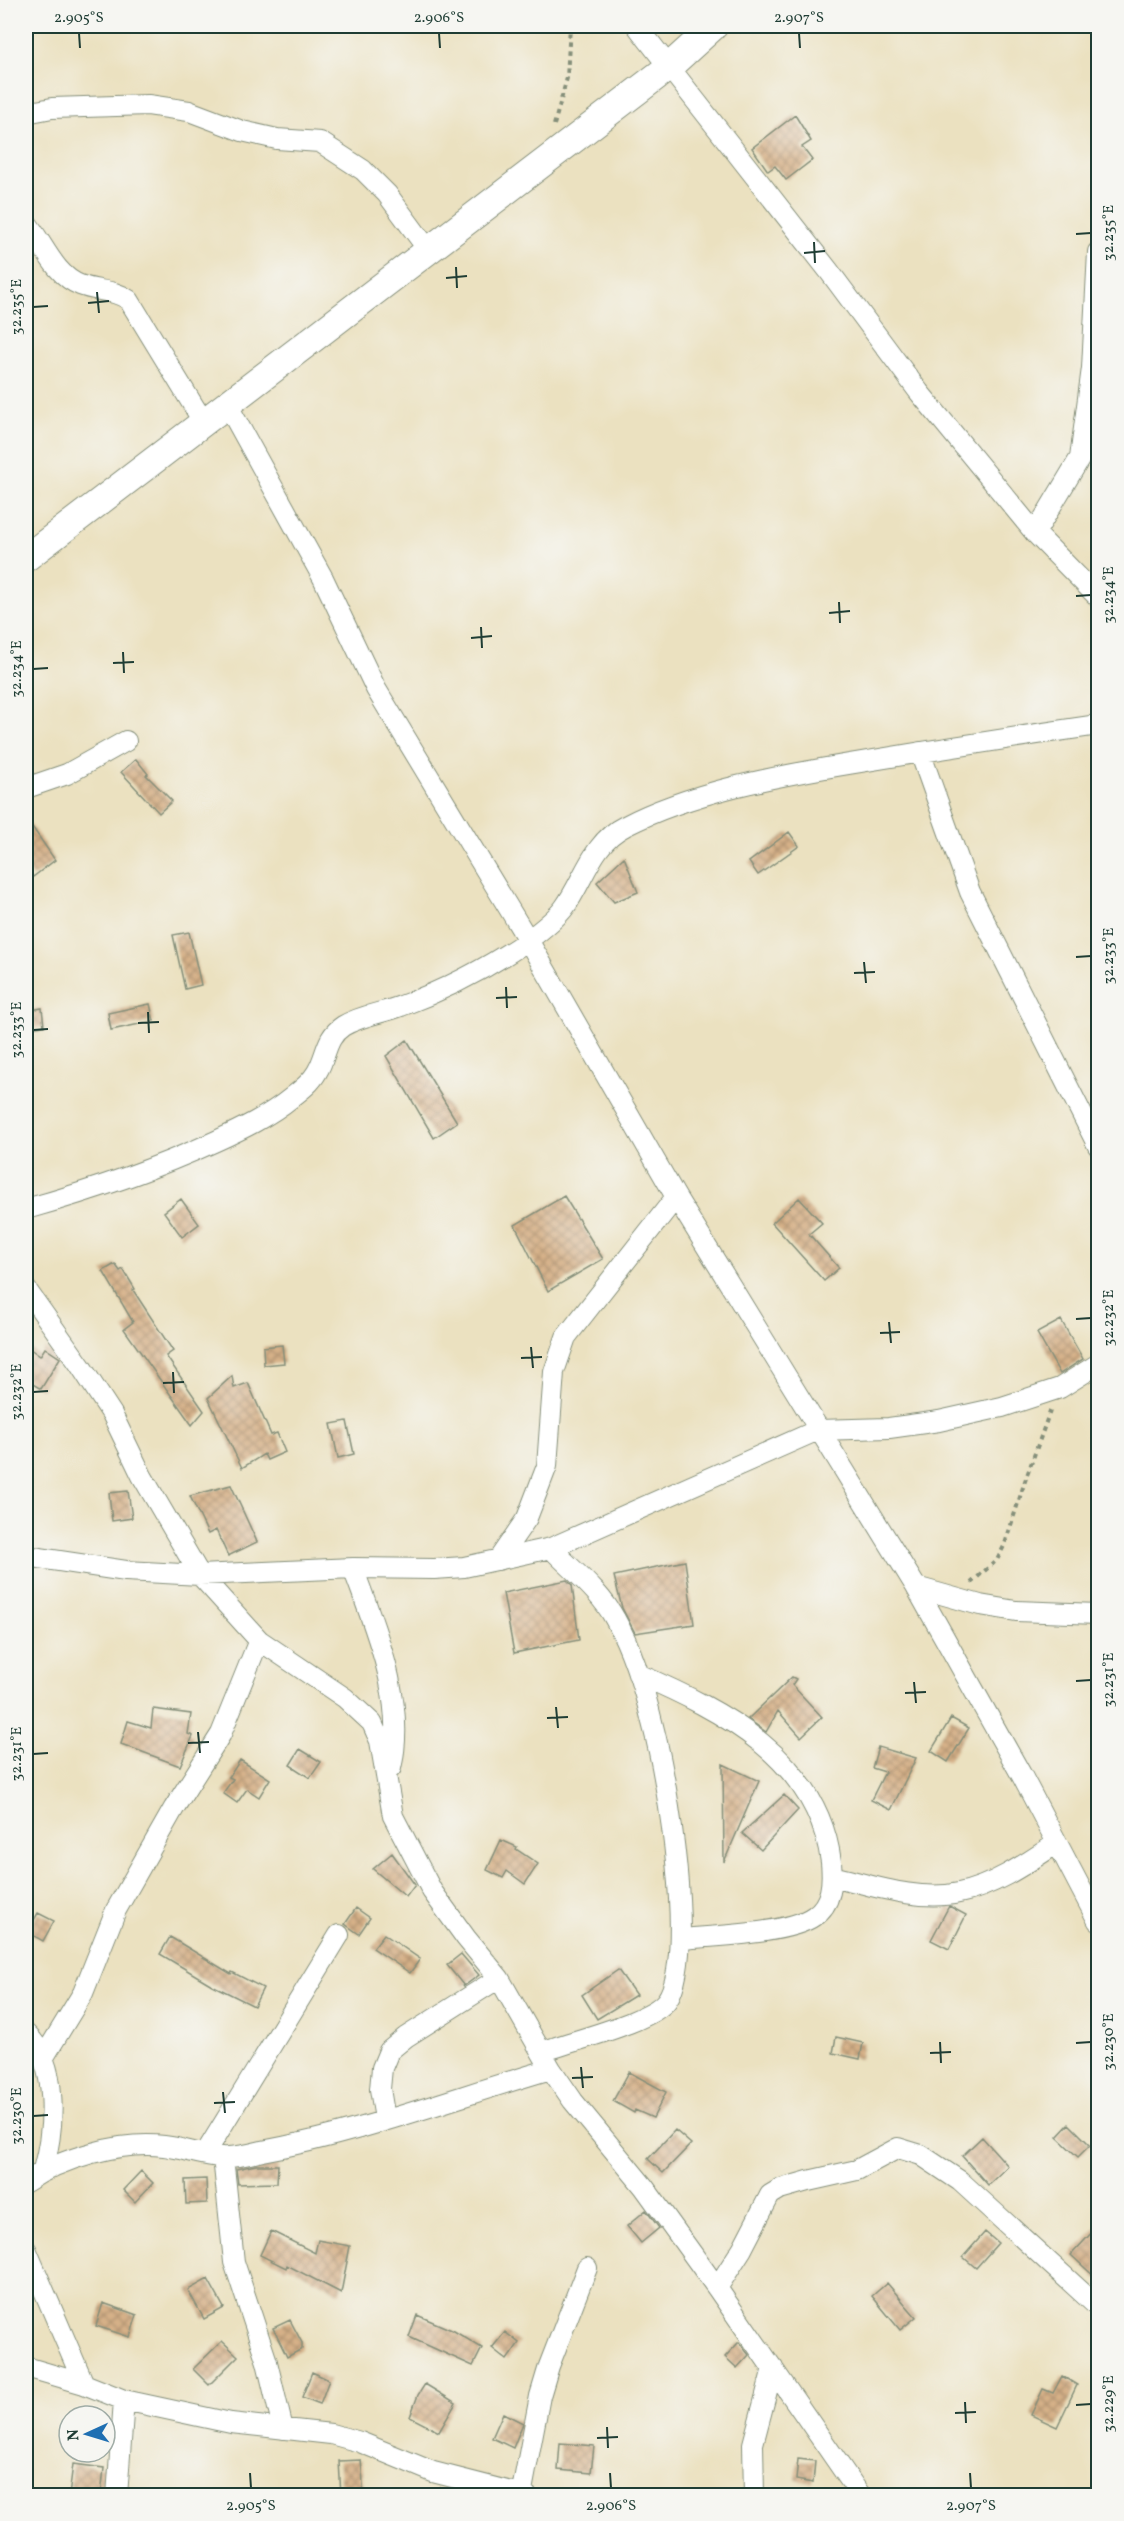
<svg xmlns="http://www.w3.org/2000/svg" width="1124" height="2521" font-family="Vollkorn,serif">
	<defs>
		<pattern id="building-cross-hatch" width="8" height="8" patternUnits="userSpaceOnUse" patternTransform="scale(1.5)"><rect width="8" height="8" fill="#d6b188"/><path d="M0 0l8 8M0 8l8-8" fill="none" stroke="#ad9170"/></pattern>
	</defs>
	<rect width="100%" height="100%" fill="#f6f6f2"/>
	<filter id="ink" filterUnits="userSpaceOnUse"><feTurbulence type="fractalNoise" baseFrequency=".0167" numOctaves="2"/><feDisplacementMap in="SourceGraphic" scale="12" xChannelSelector="R" yChannelSelector="G"/><feConvolveMatrix kernelMatrix="1 2 1 2 8 2 1 2 1" color-interpolation-filters="sRGB"/></filter>
	<filter id="wash" filterUnits="userSpaceOnUse"><feTurbulence type="fractalNoise" baseFrequency=".008" numOctaves="4" result="noise"/><feDisplacementMap in="SourceGraphic" scale="24" xChannelSelector="R" yChannelSelector="G"/><feGaussianBlur stdDeviation="1.35" result="paint"/><feColorMatrix in="noise" values="0 0 0 0 0 0 0 0 0 0 0 0 0 0 0 0 0 1.4 0 .05"/><feComposite in="paint" operator="in"/></filter>
	<g filter="url(#wash)">
		<rect width="100%" height="100%" fill="#ebe1c0"/>
		<g id="blocks">
			<!-- building -->
			<path fill="url(#building-cross-hatch)" d="M 795,115 L 811,141 L 802,147 L 812,160 L 786,180 L 775,166 L 768,171 L 752,148 Z
				M 136,759 L 148,774 L 146,775 L 172,801 L 159,813 L 121,772 Z
				M 26,818 L 55,860 L 33,877 L 26,867 Z
				M 789,832 L 799,846 L 758,875 L 749,862 Z
				M 624,857 L 638,892 L 614,902 L 597,882 Z
				M 189,932 L 201,985 L 185,989 L 173,935 Z
				M 150,1004 L 154,1021 L 111,1030 L 108,1013 Z
				M 42,1008 L 44,1026 L 26,1029 L 26,1011 Z
				M 407,1040 L 457,1122 L 434,1138 L 386,1056 Z
				M 564,1196 L 603,1259 L 548,1291 L 515,1225 Z
				M 799,1198 L 822,1223 L 809,1234 L 839,1268 L 824,1281 L 772,1223 Z
				M 181,1199 L 199,1224 L 182,1237 L 164,1212 Z
				M 115,1264 L 120,1271 L 123,1269 L 135,1289 L 133,1290 L 173,1351 L 166,1356 L 204,1411 L 192,1425 L 124,1329 L 133,1322 L 103,1271 Z
				M 1061,1320 L 1083,1359 L 1060,1374 L 1037,1333 Z
				M 282,1345 L 284,1363 L 264,1365 L 263,1347 Z
				M 26,1346 L 40,1356 L 45,1348 L 60,1358 L 41,1389 L 26,1380 Z
				M 232,1376 L 234,1388 L 248,1383 L 271,1435 L 277,1433 L 285,1452 L 267,1460 L 264,1454 L 242,1468 L 208,1398 Z
				M 347,1421 L 354,1454 L 338,1458 L 331,1424 Z
				M 231,1485 L 257,1542 L 228,1556 L 216,1530 L 208,1534 L 190,1496 Z
				M 128,1491 L 132,1518 L 112,1521 L 109,1493 Z
				M 685,1561 L 694,1624 L 635,1633 L 622,1608 L 614,1576 Z
				M 567,1580 L 572,1585 L 579,1640 L 514,1653 L 503,1593 Z
				M 792,1677 L 796,1679 L 792,1685 L 822,1717 L 801,1737 L 778,1711 L 766,1732 L 748,1719 Z
				M 153,1709 L 191,1714 L 188,1734 L 193,1736 L 180,1766 L 121,1744 L 128,1721 L 151,1728 Z
				M 951,1718 L 969,1728 L 948,1762 L 931,1751 Z
				M 878,1747 L 916,1758 L 891,1810 L 871,1800 L 885,1772 L 872,1768 Z
				M 300,1749 L 321,1762 L 310,1778 L 290,1765 Z
				M 240,1760 L 270,1779 L 259,1797 L 247,1789 L 237,1803 L 223,1793 L 233,1779 L 229,1777 Z
				M 723,1764 L 759,1781 L 724,1862 Z
				M 784,1795 L 798,1810 L 761,1850 L 742,1833 Z
				M 501,1840 L 517,1847 L 516,1849 L 538,1864 L 525,1884 L 507,1871 L 503,1878 L 487,1870 Z
				M 392,1853 L 415,1885 L 406,1897 L 373,1869 Z
				M 949,1906 L 966,1915 L 949,1949 L 931,1940 Z
				M 356,1908 L 370,1918 L 359,1934 L 345,1924 Z
				M 38,1913 L 54,1921 L 43,1941 L 27,1932 Z
				M 384,1934 L 420,1959 L 410,1973 L 373,1948 Z
				M 170,1937 L 231,1974 L 232,1972 L 263,1988 L 254,2006 L 212,1985 L 160,1954 Z
				M 461,1954 L 479,1975 L 464,1986 L 447,1965 Z
				M 618,1970 L 636,1995 L 597,2019 L 582,1995 Z
				M 836,2037 L 863,2043 L 860,2059 L 833,2053 Z
				M 629,2072 L 666,2092 L 653,2118 L 635,2110 L 634,2113 L 613,2101 Z
				M 1069,2124 L 1090,2145 L 1078,2157 L 1057,2137 Z
				M 675,2130 L 691,2144 L 663,2173 L 648,2159 Z
				M 982,2137 L 1008,2166 L 988,2185 L 962,2156 Z
				M 256,2165 L 278,2165 L 277,2183 L 238,2184 L 236,2169 Z
				M 141,2171 L 153,2183 L 135,2202 L 123,2190 Z
				M 206,2179 L 207,2203 L 186,2204 L 185,2180 Z
				M 646,2210 L 659,2228 L 641,2243 L 627,2226 Z
				M 1098,2226 L 1098,2280 L 1071,2255 Z
				M 271,2231 L 315,2253 L 318,2240 L 350,2246 L 341,2293 L 287,2265 L 286,2268 L 260,2255 Z
				M 985,2232 L 998,2243 L 976,2268 L 963,2257 Z
				M 208,2279 L 224,2308 L 204,2319 L 188,2290 Z
				M 887,2283 L 916,2317 L 900,2330 L 872,2296 Z
				M 103,2303 L 137,2315 L 130,2337 L 96,2326 Z
				M 417,2315 L 454,2331 L 482,2348 L 473,2366 L 409,2337 Z
				M 290,2320 L 302,2343 L 302,2349 L 287,2357 L 273,2328 Z
				M 505,2332 L 519,2343 L 507,2360 L 492,2348 Z
				M 222,2341 L 238,2356 L 209,2385 L 193,2369 Z
				M 739,2342 L 749,2355 L 737,2368 L 725,2357 Z
				M 312,2372 L 329,2380 L 320,2404 L 302,2397 Z
				M 1062,2376 L 1077,2385 L 1057,2427 L 1031,2415 L 1043,2389 L 1053,2393 Z
				M 425,2384 L 456,2403 L 439,2432 L 410,2417 L 418,2395 Z
				M 503,2413 L 523,2423 L 513,2448 L 492,2438 Z
				M 560,2443 L 594,2446 L 591,2473 L 558,2470 Z
				M 798,2459 L 815,2461 L 813,2483 L 796,2480 Z
				M 361,2460 L 364,2496 L 341,2496 L 339,2461 Z
				M 73,2464 L 104,2468 L 101,2496 L 69,2496 Z"/>
		</g>
	</g>
	<g filter="url(#ink)">
		<use href="#blocks" fill-opacity="0" stroke="#858f7a" stroke-width="1.5"/>
		<g fill="none" stroke-linecap="round" stroke-linejoin="round">
			<!-- minor casing -->
			<g stroke="#858f7a" stroke-width="22">
				<path id="minor" d="M 637,26 L 829,271 L 919,392 L 1035,533 L 1098,597
					M 26,113 L 52,108 L 148,105 L 189,111 L 242,131 L 277,139 L 320,142 L 363,170 L 387,194 L 429,251
					M 26,222 C 43,242 54,275 80,285 C 97,292 114,289 129,300 L 204,423
					M 227,404 L 323,578 L 376,689 L 528,940 L 676,1197 L 916,1587 L 1022,1776 L 1098,1921
					M 1035,533 L 1080,458 L 1092,368 L 1098,252
					M 920,752 L 970,892 L 1098,1146
					M 26,788 L 67,774 L 126,741
					M 26,1209 C 91,1191 155,1169 216,1141 C 242,1129 269,1116 291,1098 C 300,1091 311,1083 317,1072 C 327,1056 325,1038 343,1026 C 361,1015 383,1013 401,1006 C 445,990 489,967 527,941 C 539,932 555,920 564,908 C 584,881 592,842 625,826 C 690,792 777,776 849,764 C 932,750 1015,737 1098,725
					M 26,1289 L 80,1365 L 112,1414 L 142,1476 L 200,1575 L 259,1640 L 345,1698 L 372,1723 L 380,1741 L 393,1816 L 432,1891 L 466,1938 L 499,1978 L 551,2069 L 573,2101 L 644,2187 L 717,2288 L 861,2496
					M 26,1556 L 126,1571 L 200,1575 L 353,1568 L 434,1569 L 464,1567 L 551,1548 L 818,1430 L 889,1428 L 939,1421 L 1002,1407 L 1060,1388 L 1098,1364
					M 498,1560 L 527,1518 L 547,1466 L 554,1372 L 566,1337 L 676,1197
					M 353,1568 C 375,1629 407,1702 391,1768
					M 916,1587 L 980,1605 L 1016,1611 L 1098,1614
					M 638,1674 C 723,1711 818,1759 831,1862 C 833,1882 832,1904 814,1916 C 789,1934 712,1936 680,1939
					M 832,1876 C 871,1885 918,1902 959,1893 C 994,1886 1027,1863 1057,1843
					M 26,2034 C 60,2064 54,2130 43,2170
					M 542,2052 C 570,2041 652,2022 667,2000 C 697,1956 667,1779 653,1726 C 645,1692 632,1649 615,1619 C 600,1591 572,1570 551,1548
					M 44,2057 L 83,1993 L 116,1910 L 174,1808 L 221,1734 L 259,1640
					M 385,2119 L 380,2089 L 382,2068 L 389,2051 L 406,2037 L 499,1978
					M 205,2154 L 339,1935
					M 223,2157 L 234,2262 L 267,2362 L 283,2429
					M 26,2182 C 61,2158 120,2141 164,2146 C 183,2148 202,2156 222,2157 C 235,2158 250,2154 262,2151 C 361,2133 455,2097 551,2069
					M 26,2249 L 84,2384
					M 717,2288 L 742,2249 L 770,2195 L 780,2189 L 808,2181 L 857,2170 L 898,2148 L 921,2155 L 960,2181 L 1098,2307
					M 26,2367 L 84,2384 L 124,2400 L 231,2423 L 331,2434 L 360,2442 L 433,2472 L 527,2496
					M 117,2496 L 124,2400
					M 521,2496 L 540,2396 L 549,2366 L 587,2268
					M 754,2496 L 753,2444 L 773,2368"/>
			</g>
			<!-- secondary casing -->
			<g stroke="#858f7a" stroke-width="29">
				<path id="secondary" d="M 26,558 L 670,66 L 714,26"/>
			</g>
			<!-- path -->
			<path stroke="#858f7a" stroke-width="4" stroke-dasharray="4.5 4.5" stroke-linecap="butt" d="M 554,125 L 567,78 L 570,26
				M 971,1583 L 997,1560 L 1005,1544 L 1025,1481 L 1050,1411
				M 1088,2496 L 1098,2484"/>
			<!-- minor -->
			<use href="#minor" stroke="#fff" stroke-width="20"/>
			<!-- secondary -->
			<use href="#secondary" stroke="#fff" stroke-width="27"/>
		</g>
	</g>
	<!-- ticks -->
	<path fill="none" stroke="#1f3d34" stroke-width="2" d="M 79,33 L 80,48M 439,33 L 440,48M 799,33 L 800,48M 1076,234 L 1091,233M 814,242 L 815,263M 804,253 L 825,251M 456,267 L 457,288M 446,278 L 467,276M 97,292 L 99,313M 88,303 L 109,301M 33,307 L 48,306M 1076,596 L 1091,595M 839,602 L 840,623M 829,613 L 850,611M 481,627 L 482,648M 471,638 L 492,636M 123,652 L 124,673M 113,663 L 134,662M 33,669 L 48,668M 1076,957 L 1091,956M 864,962 L 866,983M 854,973 L 875,972M 506,987 L 507,1008M 496,998 L 517,997M 148,1012 L 149,1033M 138,1023 L 159,1022M 33,1030 L 48,1029M 1076,1319 L 1091,1318M 889,1322 L 891,1343M 880,1333 L 900,1332M 531,1347 L 533,1368M 521,1358 L 542,1357M 173,1372 L 174,1393M 163,1383 L 184,1382M 33,1392 L 48,1391M 1076,1681 L 1091,1680M 914,1682 L 916,1703M 905,1693 L 926,1692M 556,1707 L 558,1728M 547,1718 L 568,1717M 198,1732 L 200,1753M 188,1743 L 209,1742M 33,1754 L 48,1753M 940,2042 L 941,2063M 1076,2043 L 1091,2042M 930,2053 L 951,2052M 581,2067 L 583,2088M 572,2078 L 593,2077M 223,2092 L 225,2113M 214,2103 L 235,2102M 33,2116 L 48,2115M 965,2402 L 966,2423M 1076,2405 L 1091,2404M 955,2413 L 976,2412M 607,2427 L 608,2448M 597,2438 L 618,2437M 250,2473 L 251,2488M 610,2473 L 611,2488M 970,2473 L 971,2488"/>
	<!-- margin -->
	<rect width="1124" height="2521" fill="none" stroke="#f6f6f2" stroke-width="66"/>
	<!-- north arrow -->
	<g transform="translate(87 2434) rotate(266)"><circle r="28" fill="#f6f6f2" stroke="#a0aca6" stroke-width="1.5"/>
	<path d="M0-4.5L10 22L0 15L-10 22Z" fill="#1f6fb2"/>
	<text y="-9" font-size="16" font-weight="bold" text-anchor="middle" fill="#1f3d34">N</text>
	</g>
	<rect x="33" y="33" width="1058" height="2455" fill="none" stroke="#1f3d34" stroke-width="2"/>
	<g font-size="15" text-anchor="middle" fill="#1f3d34">
		<text x="79" y="22">2.905°S</text>
		<text x="439" y="22">2.906°S</text>
		<text x="799" y="22">2.907°S</text>
		<text transform="translate(1108 233) rotate(-90)" y="5">32.235°E</text>
		<text transform="translate(16 307) rotate(-90)" y="5">32.235°E</text>
		<text transform="translate(1108 595) rotate(-90)" y="5">32.234°E</text>
		<text transform="translate(16 669) rotate(-90)" y="5">32.234°E</text>
		<text transform="translate(1108 956) rotate(-90)" y="5">32.233°E</text>
		<text transform="translate(16 1030) rotate(-90)" y="5">32.233°E</text>
		<text transform="translate(1108 1318) rotate(-90)" y="5">32.232°E</text>
		<text transform="translate(16 1392) rotate(-90)" y="5">32.232°E</text>
		<text transform="translate(1108 1680) rotate(-90)" y="5">32.231°E</text>
		<text transform="translate(16 1754) rotate(-90)" y="5">32.231°E</text>
		<text transform="translate(1108 2042) rotate(-90)" y="5">32.230°E</text>
		<text transform="translate(16 2116) rotate(-90)" y="5">32.230°E</text>
		<text transform="translate(1108 2404) rotate(-90)" y="5">32.229°E</text>
		<text x="251" y="2510">2.905°S</text>
		<text x="611" y="2510">2.906°S</text>
		<text x="971" y="2510">2.907°S</text>
	</g>
</svg>
